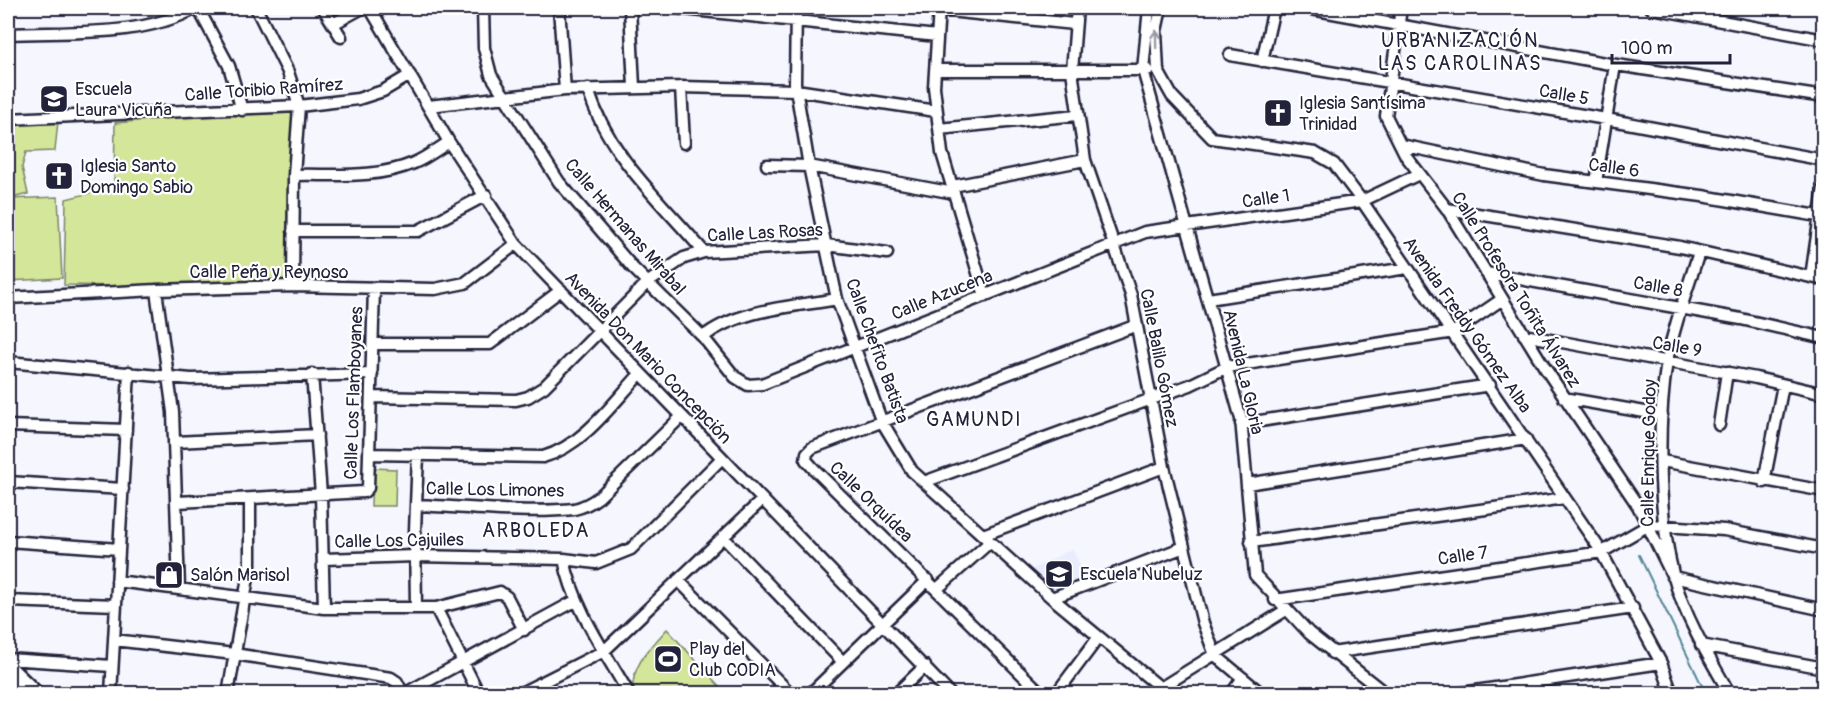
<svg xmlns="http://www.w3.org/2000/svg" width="1831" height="701" font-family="Pangolin,sans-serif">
	<rect width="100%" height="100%" fill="#f5f6fe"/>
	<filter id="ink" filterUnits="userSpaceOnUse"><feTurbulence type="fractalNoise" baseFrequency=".0167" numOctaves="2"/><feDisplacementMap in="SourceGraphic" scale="12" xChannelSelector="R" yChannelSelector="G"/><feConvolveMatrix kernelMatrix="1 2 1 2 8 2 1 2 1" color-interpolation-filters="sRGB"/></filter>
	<g filter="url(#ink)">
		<!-- built -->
		<path fill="#e9ecfd" d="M 1072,549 L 1087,579 L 1053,594 L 1031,570 Z"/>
		<!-- green -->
		<path fill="#d3e69a" stroke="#7a846a" stroke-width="1.5" d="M 294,107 L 291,282 L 239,288 L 64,285 L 66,199 L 114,187 L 115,123 Z
			M 58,121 L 55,151 L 26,152 L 22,167 L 28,194 L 8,199 L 58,197 L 62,278 L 9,281 L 8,261 L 8,123 Z
			M 372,468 L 396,469 L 395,506 L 371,506 Z
			M 667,629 L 722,689 L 723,693 L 633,694 C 630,666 650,648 667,629 Z"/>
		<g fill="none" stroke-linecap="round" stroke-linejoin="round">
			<!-- stream -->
			<path stroke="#578797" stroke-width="2" d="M 1639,555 L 1706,694"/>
			<!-- minor casing -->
			<g stroke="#22223b" stroke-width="15">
				<path id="minor" d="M 198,8 L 229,66 L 242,110
					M 256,8 L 288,72 L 299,106 L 294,175 L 293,286
					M 370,8 L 449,142 L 516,244 L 950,694
					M 483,8 L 484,48 L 491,75 L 559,182 L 633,268 L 703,337 L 735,377 L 748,385 L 762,384 L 1145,232 L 1362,201 L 1419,174
					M 559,8 L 565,90
					M 630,8 L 634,87
					M 674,8 L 937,36
					M 796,8 L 795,83 L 809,166 L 837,299 L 881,420 L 912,471 L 1052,598 L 1168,694
					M 939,8 L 934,87 L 942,153 L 985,296
					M 1077,8 L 1072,71 L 1085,160 L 1131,295 L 1164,467 L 1203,623 L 1215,655 L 1262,694
					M 1149,8 L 1143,70 L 1241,419 L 1255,575 L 1309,633 L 1386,694
					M 1161,8 L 1156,31 L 1158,71 L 1172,96 L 1212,138 L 1315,153 L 1334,164 L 1362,201 L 1599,548 L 1661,663 L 1672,694
					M 1306,8 L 1610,64 L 1824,97
					M 1401,8 L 1386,116 L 1406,156 L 1447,209 L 1545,368 L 1638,506 L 1673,577 L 1824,610
					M 1651,8 L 1824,40
					M 939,10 L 1074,24
					M 325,11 L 341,37
					M 333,24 L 362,8
					M 8,34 C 70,31 140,38 196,8
					M 1230,55 L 1606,119 L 1824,160
					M 1262,61 L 1274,8
					M 935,70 L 1148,70
					M 681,87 L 684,143
					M 588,89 C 607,155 661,201 704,252
					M 429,106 L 565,90 L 681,87 L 796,90 L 936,111
					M 8,119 L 299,106 L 358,99 L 383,91 L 410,75
					M 939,129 L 1077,115
					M 1401,145 L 1544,175 L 1702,196 L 1824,217
					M 767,165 L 809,166 L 954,193
					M 294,175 C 334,174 376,179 414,163 C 426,158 438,149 449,142
					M 1596,182 L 1615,65
					M 953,186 L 1085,160
					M 1447,209 L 1680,247 L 1824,280
					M 293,231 L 418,231 L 486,195
					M 1699,252 C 1688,288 1674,324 1667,361 C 1657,423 1658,514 1673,574 C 1683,614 1709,658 1730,694
					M 1486,273 L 1741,319 L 1824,338
					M 1811,277 L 1824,187
					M 156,290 L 173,412 L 179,589
					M 8,298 L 156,290 L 293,286 L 435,289 L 465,283 L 516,244
					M 1208,299 L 1407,268
					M 1524,335 L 1756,378 L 1824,394
					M 703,337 C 738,309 793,307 837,299
					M 373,344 L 490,344 L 561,290
					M 8,362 L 191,379 L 372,374
					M 312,374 L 321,495 L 324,608
					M 372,397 L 516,400 L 528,397 L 544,387 L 647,283 L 684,258 L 704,252 L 826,245 L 887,253
					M 1564,398 L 1662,415
					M 1241,424 L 1490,385
					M 1719,425 L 1727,372
					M 8,426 L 126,430
					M 175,442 L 317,435
					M 371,454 L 543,457 C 583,446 613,403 640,374
					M 1662,461 L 1824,491
					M 8,482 L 123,489
					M 924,482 L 1190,385 L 1227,367 L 1454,332 L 1501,300
					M 1764,482 L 1783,385
					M 1247,484 L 1526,439
					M 178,502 L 364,492 L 368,488 L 374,289
					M 416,505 C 465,507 526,514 574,509 C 584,507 591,503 599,497 L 681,417
					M 983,535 L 1164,467
					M 723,537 L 843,662
					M 8,541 L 119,549
					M 1251,542 L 1565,498
					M 324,559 L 415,556 L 564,559 L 596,563 L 631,549 L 722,458
					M 564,559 C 573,607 605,652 629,694
					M 678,580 L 791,694
					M 117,581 L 324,608 L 436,608 L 500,592 L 507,597 L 524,630
					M 937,589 L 990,542
					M 1052,598 L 1184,547
					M 1275,600 L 1602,552 L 1649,525 L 1724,530 L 1824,549
					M 8,601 L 115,605
					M 416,608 L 415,531 L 418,454
					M 436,608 L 479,694
					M 114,640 L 234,654 L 391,678 L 397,682 L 403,694
					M 1701,645 L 1824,668
					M 1332,653 L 1633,608
					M 8,659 L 112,666
					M 8,664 L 39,694
					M 8,676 L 25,694
					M 1162,687 L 1286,610
					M 111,694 L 129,372
					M 228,694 L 250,566 L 250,499
					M 404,694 L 577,600
					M 519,694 L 604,651 L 762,500
					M 810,694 L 928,580
					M 896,694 L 925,666
					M 1042,694 L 814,469 L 806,460 L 807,453 L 812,448 L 1137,325
					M 1056,694 L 1098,638
					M 1231,694 L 1243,678
					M 1455,694 L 1661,663"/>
			</g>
			<!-- minor -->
			<use href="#minor" stroke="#fff" stroke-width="10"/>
		</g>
		<!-- one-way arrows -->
		<defs><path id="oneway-shaft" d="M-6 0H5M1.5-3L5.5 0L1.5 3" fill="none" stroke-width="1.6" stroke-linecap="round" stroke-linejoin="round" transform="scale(1.5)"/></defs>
		<use stroke="#9c9ca7" href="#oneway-shaft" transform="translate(1156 39) rotate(-91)"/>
	</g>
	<!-- icons -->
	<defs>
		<g id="school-square" transform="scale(1.5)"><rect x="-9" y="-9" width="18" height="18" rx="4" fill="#22223b" stroke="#fff"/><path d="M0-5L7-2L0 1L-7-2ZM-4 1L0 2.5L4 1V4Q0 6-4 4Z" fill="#fff"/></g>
		<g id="church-square" transform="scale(1.5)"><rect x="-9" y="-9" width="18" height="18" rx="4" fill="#22223b" stroke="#fff"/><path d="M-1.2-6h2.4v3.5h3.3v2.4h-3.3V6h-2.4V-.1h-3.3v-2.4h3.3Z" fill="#fff"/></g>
		<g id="shop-square" transform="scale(1.5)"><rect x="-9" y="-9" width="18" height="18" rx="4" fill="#22223b" stroke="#fff"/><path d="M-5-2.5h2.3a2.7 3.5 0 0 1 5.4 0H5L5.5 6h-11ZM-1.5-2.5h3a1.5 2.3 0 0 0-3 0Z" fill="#fff"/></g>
		<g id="stadium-square" transform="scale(1.5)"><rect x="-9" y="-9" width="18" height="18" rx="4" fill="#22223b" stroke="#fff"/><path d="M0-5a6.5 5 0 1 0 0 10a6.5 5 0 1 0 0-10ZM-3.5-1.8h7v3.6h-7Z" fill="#fff"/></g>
	</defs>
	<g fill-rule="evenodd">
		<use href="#school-square" x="54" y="99"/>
		<use href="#church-square" x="1278" y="113"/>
		<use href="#church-square" x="59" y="176"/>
		<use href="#school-square" x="1059" y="574"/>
		<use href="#shop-square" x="169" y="575"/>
		<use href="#stadium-square" x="668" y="659"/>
	</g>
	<g text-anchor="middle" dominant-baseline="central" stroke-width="4.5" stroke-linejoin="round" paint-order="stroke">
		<!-- poi labels -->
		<g font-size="18" fill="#22223b" stroke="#fff" text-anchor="start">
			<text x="75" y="89">Escuela<tspan x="75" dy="21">Laura Vicuña</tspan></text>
			<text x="1299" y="103">Iglesia Santísima<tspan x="1299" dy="21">Trinidad</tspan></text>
			<text x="80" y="166">Iglesia Santo<tspan x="80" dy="21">Domingo Sabio</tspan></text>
			<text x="1080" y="574">Escuela Nubeluz</text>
			<text x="190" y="575">Salón Marisol</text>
			<text x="689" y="649">Play del<tspan x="689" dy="21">Club CODIA</tspan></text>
		</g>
		<!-- street labels -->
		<g font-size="18" fill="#22223b" stroke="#fff">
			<text transform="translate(264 90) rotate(-4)">Calle Toribio Ramírez</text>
			<text transform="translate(1564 95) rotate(10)">Calle 5</text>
			<text transform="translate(1614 168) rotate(8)">Calle 6</text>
			<text transform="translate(1266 199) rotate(-8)">Calle 1</text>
			<text transform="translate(625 227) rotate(49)">Calle Hermanas Mirabal</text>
			<text transform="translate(765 233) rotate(-3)">Calle Las Rosas</text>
			<text x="269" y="272">Calle Peña y Reynoso</text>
			<text transform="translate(1658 287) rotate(10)">Calle 8</text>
			<text transform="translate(1516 290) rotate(58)">Calle Profesora Toñita Álvarez</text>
			<text transform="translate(942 295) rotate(-22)">Calle Azucena</text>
			<text transform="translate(1467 325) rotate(55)">Avenida Freddy Gómez Alba</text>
			<text transform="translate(1677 347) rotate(10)">Calle 9</text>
			<text transform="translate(877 351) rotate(70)">Calle Chefito Batista</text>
			<text transform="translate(648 358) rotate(46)">Avenida Don Mario Concepción</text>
			<text transform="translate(1159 358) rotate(79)">Calle Balilo Gómez</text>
			<text transform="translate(1243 372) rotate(77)">Avenida La Gloria</text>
			<text transform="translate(354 393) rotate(-88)">Calle Los Flamboyanes</text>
			<text transform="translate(1649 453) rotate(-89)">Calle Enrique Godoy</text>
			<text transform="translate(495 490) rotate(1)">Calle Los Limones</text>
			<text transform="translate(871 502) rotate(44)">Calle Orquídea</text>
			<text transform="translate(399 541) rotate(-1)">Calle Los Cajuiles</text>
			<text transform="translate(1463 556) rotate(-8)">Calle 7</text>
		</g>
		<!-- neighbourhood labels -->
		<g font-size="20" letter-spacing="1.5" fill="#22223b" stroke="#fff">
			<text x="1460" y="40">URBANIZACIÓN<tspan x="1460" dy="23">LAS CAROLINAS</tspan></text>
			<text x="974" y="419">GAMUNDI</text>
			<text x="536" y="530">ARBOLEDA</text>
		</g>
	</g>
	<!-- margin -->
	<rect width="1831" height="701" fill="none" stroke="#fff" stroke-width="30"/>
	<rect x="15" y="15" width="1801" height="671" fill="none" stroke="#22223b" stroke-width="2" filter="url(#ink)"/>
	<!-- scale -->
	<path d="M1612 54v9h118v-9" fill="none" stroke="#22223b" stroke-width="3"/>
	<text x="1621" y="54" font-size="18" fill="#22223b" stroke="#ffffff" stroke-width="4.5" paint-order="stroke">100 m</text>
</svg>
